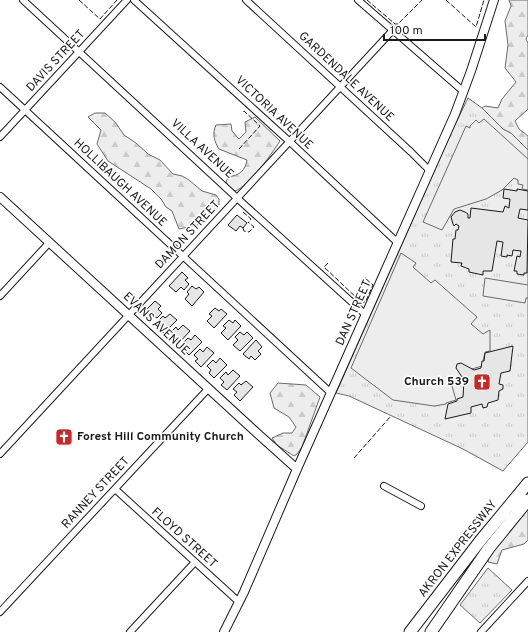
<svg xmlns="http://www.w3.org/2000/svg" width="528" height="632" font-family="Overpass,sans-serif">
	<defs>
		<pattern id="grass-tufts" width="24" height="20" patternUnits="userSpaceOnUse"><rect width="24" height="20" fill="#ededed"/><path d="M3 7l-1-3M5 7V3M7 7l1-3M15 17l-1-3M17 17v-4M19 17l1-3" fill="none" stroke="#cbcbcb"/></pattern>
		<pattern id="forest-firs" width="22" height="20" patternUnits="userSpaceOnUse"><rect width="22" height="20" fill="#ededed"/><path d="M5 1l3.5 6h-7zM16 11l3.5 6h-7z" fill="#cbcbcb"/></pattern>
	</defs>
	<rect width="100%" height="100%" fill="#fff"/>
	<!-- grass -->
	<path fill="url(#grass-tufts)" stroke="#6a6a6a" d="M 468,98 L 482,108 L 503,129 L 511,133 L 528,150 L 528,442 L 503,471 L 463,449 L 349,396 L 336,393 L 453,129 Z
		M 488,568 L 512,590 L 480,623 L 460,605 Z"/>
	<!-- forest -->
	<path fill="url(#forest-firs)" stroke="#6a6a6a" d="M 509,0 L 528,0 L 528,35 L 526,39 L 528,43 L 528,109 L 515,121 L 519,129 L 528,136 L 528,150 L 511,133 L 503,129 L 482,108 L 485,106 L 498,108 L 502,99 L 516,82 L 505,68 L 508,45 L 505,21 L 511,6 Z
		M 95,113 L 105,113 L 115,122 L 124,135 L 136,143 L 148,154 L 160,160 L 173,174 L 182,176 L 189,180 L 202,191 L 216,195 L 219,199 L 219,205 L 202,224 L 179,229 L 172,211 L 166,207 L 161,199 L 151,189 L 108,161 L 97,144 L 101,130 L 88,117 Z
		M 255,117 L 280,141 C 271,155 249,186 235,191 L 229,187 L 226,182 L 228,177 C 240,175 245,171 247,160 L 219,149 C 214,141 212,134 216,125 L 231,124 L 232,131 L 239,139 L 246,132 L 245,122 Z
		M 278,383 L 306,385 L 320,397 L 302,447 L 297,454 L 294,456 L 277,445 L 272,438 L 283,433 L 292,433 L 296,427 L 289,417 L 274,408 L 270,393 Z
		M 528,498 L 528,540 L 524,544 L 502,550 L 497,564 L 488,562 L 490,552 Z"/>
	<!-- built -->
	<path fill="#ededed" stroke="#6a6a6a" d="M 484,119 L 528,159 L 528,190 L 522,189 L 523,185 L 518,184 L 518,180 L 514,178 L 502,190 L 486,199 L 454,209 L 442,230 L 423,222 L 466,126 L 470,128 L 470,126 L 476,120 L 479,123 Z
		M 401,253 L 416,263 L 413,267 L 431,283 L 435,280 L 477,317 L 471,324 L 483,334 L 490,330 L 490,351 L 485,352 L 482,366 L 465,371 L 463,379 L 457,380 L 452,386 L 456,400 L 446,403 L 446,404 L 434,406 L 393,400 L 351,368 Z
		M 485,278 L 528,285 L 528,298 L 526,298 L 525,303 L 483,296 Z"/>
	<!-- building -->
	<path fill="#e6e6e6" stroke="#1a1a1a" d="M 504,189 L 517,191 L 517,189 L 528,191 L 528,210 L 520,209 L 518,218 L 528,220 L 527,273 L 524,273 L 524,275 L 517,274 L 517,271 L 514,271 L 517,256 L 520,257 L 521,251 L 513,250 L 512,256 L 507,255 L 507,257 L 501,256 L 503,242 L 497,241 L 492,271 L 483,271 L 483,275 L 469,272 L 469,269 L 461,266 L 462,263 L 451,262 L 453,239 L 455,239 L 456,230 L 458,230 L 459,226 L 456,224 L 454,226 L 453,224 L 451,217 L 455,212 L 460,210 L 465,212 L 468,214 L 468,218 L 470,218 L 471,208 L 503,212 L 505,206 L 509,208 L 510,199 L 503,198 Z
		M 237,215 L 247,223 L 243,228 L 240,226 L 236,231 L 228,225 Z
		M 182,272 L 188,278 L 185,280 L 189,284 L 184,290 L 181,287 L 176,292 L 169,286 Z
		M 192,286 L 196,289 L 199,287 L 204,292 L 192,306 L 185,299 L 189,294 L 187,292 Z
		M 155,301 L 161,306 L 158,309 L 162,313 L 157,318 L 154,316 L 149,321 L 142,314 Z
		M 215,308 L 219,311 L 221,309 L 227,314 L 214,328 L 207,321 L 212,316 L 209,314 Z
		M 170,314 L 177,320 L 164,333 L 158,328 L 161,325 L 157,322 L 163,316 L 165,318 Z
		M 229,320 L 233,323 L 235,320 L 241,326 L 228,340 L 221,333 L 226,328 L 223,326 Z
		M 183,325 L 190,331 L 177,345 L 171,339 L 174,337 L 170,333 L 176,327 L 178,330 Z
		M 240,332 L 244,335 L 247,332 L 253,338 L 240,351 L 233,345 L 238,340 L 235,337 Z
		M 195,335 L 202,342 L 189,355 L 184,350 L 186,347 L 182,344 L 188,338 L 191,340 Z
		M 256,340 L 262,347 L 258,351 L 261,354 L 255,360 L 251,356 L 249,359 L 243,354 Z
		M 513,346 L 510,371 L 501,373 L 499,384 L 503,385 L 503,389 L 499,391 L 498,400 L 488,403 L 487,407 L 483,408 L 482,404 L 471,407 L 471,413 L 445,419 L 448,404 L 457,401 L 457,399 L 463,397 L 464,380 L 456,368 L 457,364 L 461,363 L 474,370 L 481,368 L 482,361 L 484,361 L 485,353 Z
		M 207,347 L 214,353 L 201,367 L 195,361 L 198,359 L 194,355 L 200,349 L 203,352 Z
		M 220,358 L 227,365 L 214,378 L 209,373 L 211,370 L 207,366 L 213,360 L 216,363 Z
		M 233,370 L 240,376 L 227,390 L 221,385 L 224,382 L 220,378 L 226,372 L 228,375 Z
		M 246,381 L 253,387 L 240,401 L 234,395 L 237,392 L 233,389 L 239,383 L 241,385 Z"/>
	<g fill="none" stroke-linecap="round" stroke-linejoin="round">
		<!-- minor casing -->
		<g stroke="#1a1a1a" stroke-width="8">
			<path id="minor" d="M 23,0 L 237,198 L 366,315
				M 134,0 L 290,142 L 398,243
				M 246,0 L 411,152 L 430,171
				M 358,0 L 464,92
				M 0,87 L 331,393
				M 0,137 L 127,0
				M 0,296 L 49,243
				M 0,454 L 392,31
				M 384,486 L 421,506
				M 115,489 L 239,602
				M 0,612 L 208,389
				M 130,632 L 195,562
				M 481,632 L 528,581"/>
		</g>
		<!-- tertiary casing -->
		<g stroke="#1a1a1a" stroke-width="10">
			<path id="tertiary" d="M 0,197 L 258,434 L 297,469
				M 224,632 L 244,592 L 297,469 L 455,114 L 471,71 L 494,0"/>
		</g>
		<!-- motorway casing -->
		<g stroke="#1a1a1a" stroke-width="13">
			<path id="motorway" d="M 410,632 L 480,541 L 528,483
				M 431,632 L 489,548 L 528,500"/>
		</g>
		<!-- minor -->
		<use href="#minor" stroke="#fff" stroke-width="6"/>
		<!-- tertiary -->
		<use href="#tertiary" stroke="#fff" stroke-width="8"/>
		<!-- motorway -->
		<use href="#motorway" stroke="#fff" stroke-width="11"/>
		<!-- fence -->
		<path stroke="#1a1a1a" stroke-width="1" stroke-dasharray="5 2" stroke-linecap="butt" d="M 79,0 L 100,19 L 117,0
			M 367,0 L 395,24 L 398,24 L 422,0
			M 446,0 L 476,27 L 484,0
			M 239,149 L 260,126 L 244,111 L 242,113
			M 243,212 L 251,219 L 248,223
			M 243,228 L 244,231 L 249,232 L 254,227 L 248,222
			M 328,263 L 324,267 L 361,302 L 363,303 L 366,301 L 373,285 L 365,278 L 366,278
			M 354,458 L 391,416"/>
	</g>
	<!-- icons -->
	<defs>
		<g id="church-square" transform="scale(0.9)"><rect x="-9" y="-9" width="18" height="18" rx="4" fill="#c62828" stroke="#fff"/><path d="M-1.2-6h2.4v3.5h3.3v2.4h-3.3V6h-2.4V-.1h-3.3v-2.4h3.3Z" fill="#fff"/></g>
	</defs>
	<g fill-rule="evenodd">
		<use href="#church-square" x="482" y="382"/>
		<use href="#church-square" x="64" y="437"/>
	</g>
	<g text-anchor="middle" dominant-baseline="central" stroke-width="3" stroke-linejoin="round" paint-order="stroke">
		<!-- street labels -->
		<g font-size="12" fill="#1a1a1a" stroke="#fff">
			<text transform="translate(56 61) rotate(-47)">DAVIS STREET</text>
			<text transform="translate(346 77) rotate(43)">GARDENDALE AVENUE</text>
			<text transform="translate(274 113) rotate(43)">VICTORIA AVENUE</text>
			<text transform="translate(202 149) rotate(43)">VILLA AVENUE</text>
			<text transform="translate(120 183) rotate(43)">HOLLIBAUGH AVENUE</text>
			<text transform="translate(188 235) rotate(-47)">DAMON STREET</text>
			<text transform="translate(354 313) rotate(-66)">DAN STREET</text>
			<text transform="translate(156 324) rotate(43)">EVANS AVENUE</text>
			<text transform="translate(96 493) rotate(-47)">RANNEY STREET</text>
			<text transform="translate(184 538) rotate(42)">FLOYD STREET</text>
			<text transform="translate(458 549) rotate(-52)">AKRON EXPRESSWAY</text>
		</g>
		<!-- poi labels -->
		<g font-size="12" font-weight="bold" fill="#1a1a1a" stroke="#fff" text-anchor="end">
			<text x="469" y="382">Church 539</text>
			<text x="77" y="437" text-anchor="start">Forest Hill Community Church</text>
		</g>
	</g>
	<!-- scale -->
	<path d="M384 34v6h101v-6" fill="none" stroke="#1a1a1a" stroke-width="2"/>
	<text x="390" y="34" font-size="12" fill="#1a1a1a" stroke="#ffffff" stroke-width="3" paint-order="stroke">100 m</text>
</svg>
